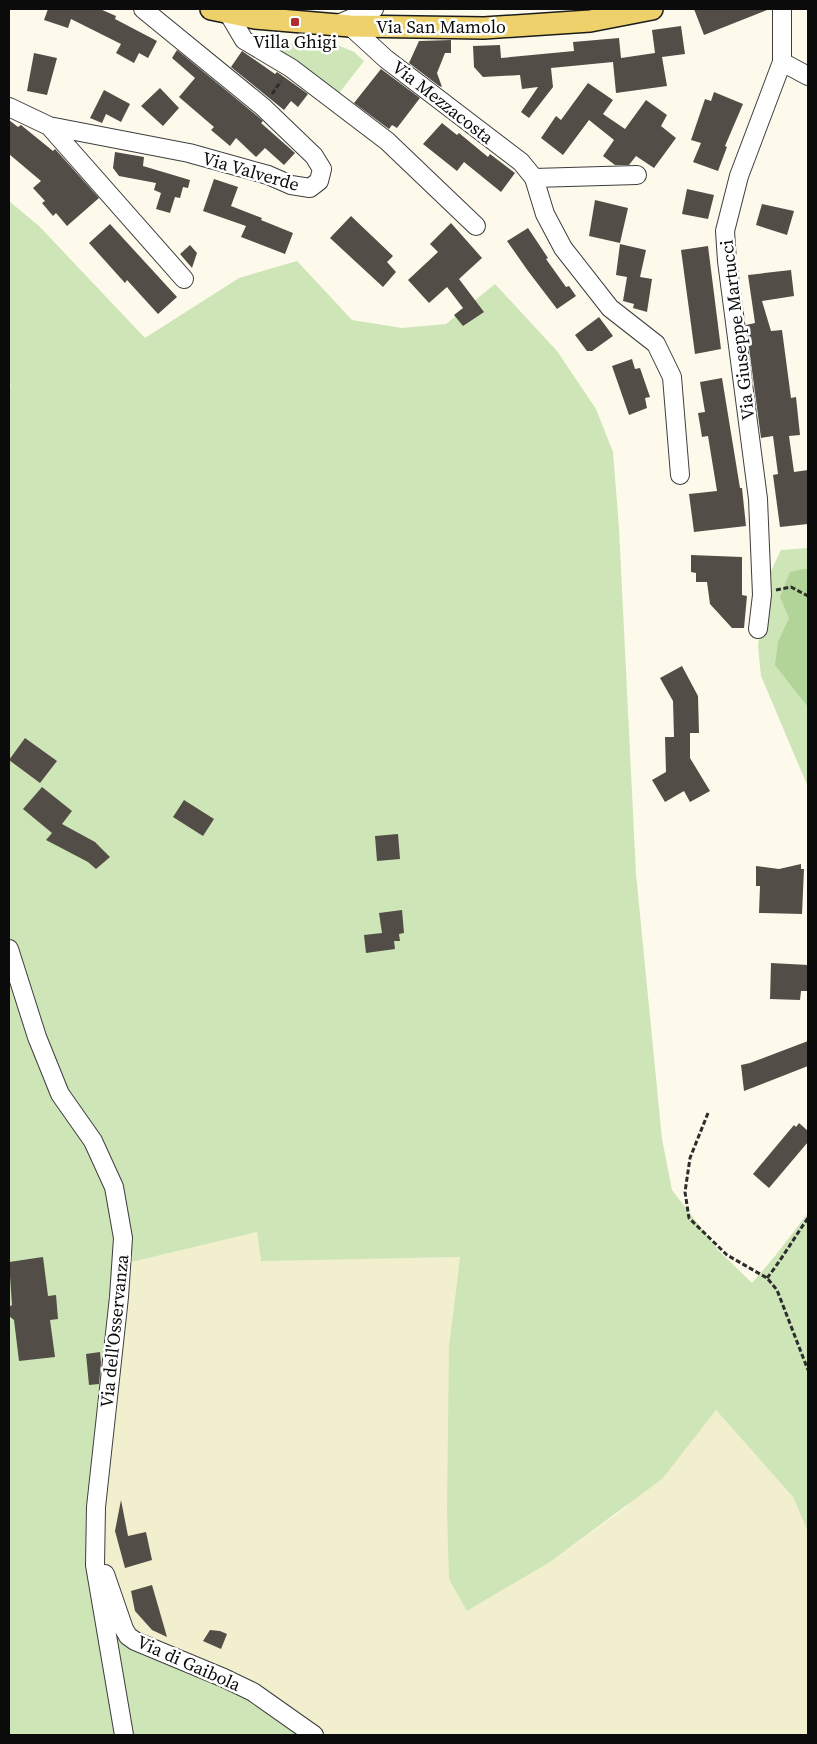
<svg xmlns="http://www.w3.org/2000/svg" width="817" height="1744" font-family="'Source Serif 4',serif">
	<rect width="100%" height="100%" fill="#fefaeb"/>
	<!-- farmland -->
	<path fill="#f1efcd" d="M 257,1232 L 261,1260 L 460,1257 L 449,1346 L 467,1611 L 550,1562 L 625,1508 L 716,1410 L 793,1497 L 808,1532 L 808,1735 L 324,1735 L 260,1687 L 121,1629 L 97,1559 L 122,1264 Z"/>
	<!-- green -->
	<path fill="#cee5b8" d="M 265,43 L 335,44 L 354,52 L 364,61 L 333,101 Z
		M 9,201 L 39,226 L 145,338 L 239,278 L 297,261 L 352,320 L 402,328 L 446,324 L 495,284 L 557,351 L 596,409 L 613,452 L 619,528 L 636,874 L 662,1139 L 672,1190 L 718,1250 L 752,1283 L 775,1256 L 808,1213 L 808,1532 L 793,1497 L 716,1410 L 662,1479 L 550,1562 L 467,1611 L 449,1579 L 447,1511 L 449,1346 L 460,1257 L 261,1261 L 257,1232 L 123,1264 L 97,1559 L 121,1629 L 260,1687 L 324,1735 L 9,1735 L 9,387 L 11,386 L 9,379 Z
		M 808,548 L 808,787 L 761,676 L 758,646 L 769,575 L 781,550 Z"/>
	<!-- forest -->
	<path fill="#b2d498" d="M 803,569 L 808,569 L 808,707 L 775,665 L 778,642 L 789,618 L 780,597 L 790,572 Z"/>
	<!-- building -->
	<path fill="#534d48" d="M 48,9 L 100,9 L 116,16 L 115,19 L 157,41 L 148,58 L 139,53 L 134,63 L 116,53 L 121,44 L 71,19 L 68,28 L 44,20 Z
		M 694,9 L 767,9 L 767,10 L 704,35 Z
		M 681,26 L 685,54 L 662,57 L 667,86 L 616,93 L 613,62 L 551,68 L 553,87 L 529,118 L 521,112 L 538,87 L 522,89 L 520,75 L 483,77 L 474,67 L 473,46 L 500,45 L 501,58 L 574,51 L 573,42 L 619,38 L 621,58 L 655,53 L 652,30 Z
		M 451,40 L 451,53 L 445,53 L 437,73 L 442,87 L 439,86 L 409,63 L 419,41 Z
		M 177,50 L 256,115 L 263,121 L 261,123 L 295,153 L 284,165 L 265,148 L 256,157 L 236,138 L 230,146 L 211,130 L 214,127 L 179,97 L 195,78 L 172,58 Z
		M 242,51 L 275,74 L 277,72 L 308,94 L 298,107 L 291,101 L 284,110 L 231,67 Z
		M 34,53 L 57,58 L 47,95 L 27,91 Z
		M 381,69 L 420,98 L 397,128 L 392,125 L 389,129 L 354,103 Z
		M 588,83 L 613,100 L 603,114 L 625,129 L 646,100 L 667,115 L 661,126 L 676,138 L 654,168 L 636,156 L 629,165 L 615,165 L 603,156 L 614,140 L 589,120 L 563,155 L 541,138 L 556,116 L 561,120 Z
		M 160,88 L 179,108 L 163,126 L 141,106 Z
		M 104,90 L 130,104 L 121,122 L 106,114 L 102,123 L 90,118 Z
		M 714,92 L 743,104 L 725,146 L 727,147 L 718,171 L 693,162 L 701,143 L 691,140 L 705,99 L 711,101 Z
		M 9,120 L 18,127 L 21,125 L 53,151 L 55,149 L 99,198 L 67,226 L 56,213 L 53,216 L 42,203 L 45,201 L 33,188 L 41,181 L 9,154 Z
		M 442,123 L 457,135 L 459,133 L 488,157 L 490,154 L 515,173 L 501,192 L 464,162 L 457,171 L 423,144 Z
		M 115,152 L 144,157 L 143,166 L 190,180 L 188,188 L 183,187 L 180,198 L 175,197 L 170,213 L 156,209 L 161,193 L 154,190 L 156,183 L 119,176 L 113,168 Z
		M 214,179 L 238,187 L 231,206 L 262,218 L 261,220 L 293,233 L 285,254 L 241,237 L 246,226 L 203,211 Z
		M 687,189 L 714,195 L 708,219 L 682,214 Z
		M 595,200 L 628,208 L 620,243 L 589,236 Z
		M 762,204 L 794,211 L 787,235 L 756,225 Z
		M 351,216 L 393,256 L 387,262 L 396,272 L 383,287 L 330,238 Z
		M 451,223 L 482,258 L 459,279 L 484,312 L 463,326 L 454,315 L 463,308 L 447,287 L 429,303 L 408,280 L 438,252 L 430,244 Z
		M 110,224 L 177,297 L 158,314 L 127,280 L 125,283 L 89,243 Z
		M 528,228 L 548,258 L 546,259 L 566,287 L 569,286 L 576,296 L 557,309 L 528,271 L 507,241 Z
		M 620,244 L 646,250 L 640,277 L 652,279 L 647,312 L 633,308 L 634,304 L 623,301 L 627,277 L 616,275 Z
		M 190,245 L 197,253 L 192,268 L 180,254 Z
		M 708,246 L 721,349 L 695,354 L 681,250 Z
		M 791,270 L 794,296 L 762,301 L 771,331 L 782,330 L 791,398 L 796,397 L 800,435 L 789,436 L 794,472 L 808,470 L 808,524 L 780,527 L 773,475 L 778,474 L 773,436 L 761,438 L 746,325 L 755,323 L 748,275 Z
		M 599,317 L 613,336 L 592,351 L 587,351 L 575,335 Z
		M 632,359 L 635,369 L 640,368 L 650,397 L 645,398 L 647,408 L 629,415 L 612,366 Z
		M 722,378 L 740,488 L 742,488 L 746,526 L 694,532 L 689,494 L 717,491 L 708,436 L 702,437 L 698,413 L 705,412 L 700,382 Z
		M 691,555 L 742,557 L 742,595 L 747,596 L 744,628 L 732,628 L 710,604 L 707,582 L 696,582 L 696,573 L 691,572 Z
		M 682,666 L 698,696 L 699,733 L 690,733 L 690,758 L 710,791 L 690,802 L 684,791 L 665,802 L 652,780 L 666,772 L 665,737 L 674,737 L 673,701 L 660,678 Z
		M 25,738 L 57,761 L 40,783 L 9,760 Z
		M 42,787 L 72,811 L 62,824 L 95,842 L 110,857 L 96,869 L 88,862 L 46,840 L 52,833 L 23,809 Z
		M 184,800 L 214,819 L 203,836 L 173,817 Z
		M 398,834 L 400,859 L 377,861 L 375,836 Z
		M 801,864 L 801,869 L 804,869 L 802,914 L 759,913 L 760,886 L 756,886 L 756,866 L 779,869 Z
		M 402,910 L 404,933 L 399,934 L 400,941 L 394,941 L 395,949 L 366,953 L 364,935 L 382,933 L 379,913 Z
		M 771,963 L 808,965 L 808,991 L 801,991 L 800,1000 L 770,999 Z
		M 808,1041 L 808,1066 L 744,1091 L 741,1065 L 750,1063 Z
		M 799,1123 L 808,1131 L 808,1142 L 769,1188 L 753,1174 L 794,1125 L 796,1127 Z
		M 43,1257 L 48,1296 L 56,1295 L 58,1319 L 50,1320 L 55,1357 L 19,1361 L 14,1320 L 9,1316 L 9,1307 L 12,1305 L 9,1262 Z
		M 100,1352 L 101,1363 L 99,1384 L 89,1385 L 86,1354 Z
		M 121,1500 L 128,1536 L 146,1532 L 152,1560 L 125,1568 L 115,1531 Z
		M 152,1585 L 167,1637 L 152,1630 L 135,1611 L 131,1591 Z
		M 210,1630 L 220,1631 L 227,1634 L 221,1649 L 203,1641 Z"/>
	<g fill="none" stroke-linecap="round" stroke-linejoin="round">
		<!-- minor casing -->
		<g stroke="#3e3e3e" stroke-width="20">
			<path id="minor" d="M 228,13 L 244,40 L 291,68 L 387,141 L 476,226
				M 338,24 L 374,9
				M 350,26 L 386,59 L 521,162 L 534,178 L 545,214 L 563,248 L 610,308 L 656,344 L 672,377 L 680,475
				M 782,62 L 808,76
				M 9,107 L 49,126 L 189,153 L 268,175 L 291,185 L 310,188 L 319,181 L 322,169 L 314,156 L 263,107 L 143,9
				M 49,126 L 184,279
				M 534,178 L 637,175
				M 758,629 L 762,595 L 758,499 L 727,261 L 725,231 L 739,176 L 782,62 L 782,9
				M 9,949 L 37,1037 L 60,1094 L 93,1141 L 114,1187 L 123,1238 L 119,1297 L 96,1507 L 95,1565 L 124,1735
				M 105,1574 L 124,1629 L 128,1636 L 135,1641 L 224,1678 L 253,1692 L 314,1735"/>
		</g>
		<!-- major casing -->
		<g stroke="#1c1c1c" stroke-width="24">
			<path id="major" d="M 211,9 L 255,18 L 350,26 L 484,28 L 590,21 L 652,9"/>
		</g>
		<!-- path -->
		<path stroke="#2d2d2d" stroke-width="3" stroke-dasharray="5 2.5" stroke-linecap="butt" d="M 272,94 L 281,81
			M 776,590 L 791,587 L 808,596
			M 708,1113 L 690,1158 L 685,1192 L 689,1218 L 727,1255 L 767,1278 L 777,1290 L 808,1370
			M 767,1278 C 782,1259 794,1238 808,1218"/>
		<!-- minor -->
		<use href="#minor" stroke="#fff" stroke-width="18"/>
		<!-- major -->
		<use href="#major" stroke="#eed16a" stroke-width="21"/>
	</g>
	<!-- markers -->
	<rect fill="#b02e32" stroke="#fff" stroke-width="2" x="290" y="17" width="10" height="10" rx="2.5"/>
	<g text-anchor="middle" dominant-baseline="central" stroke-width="5" stroke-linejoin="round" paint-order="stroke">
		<!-- street labels -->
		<g font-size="18" fill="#0b0b0b" stroke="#fff">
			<text x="441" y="26">Via San Mamolo</text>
			<text transform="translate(443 102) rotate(38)">Via Mezzacosta</text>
			<text transform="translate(251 171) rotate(16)">Via Valverde</text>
			<text transform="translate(737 330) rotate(-97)">Via Giuseppe Martucci</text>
			<text transform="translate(114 1331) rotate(-84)">Via dell'Osservanza</text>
			<text transform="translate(189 1663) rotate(24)">Via di Gaibola</text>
		</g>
		<!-- poi labels -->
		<g font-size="18" fill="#0b0b0b" stroke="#fff">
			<text x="295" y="41">Villa Ghigi</text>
		</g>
	</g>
	<!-- border -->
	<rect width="817" height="1744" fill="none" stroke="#0b0b0b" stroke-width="20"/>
</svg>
